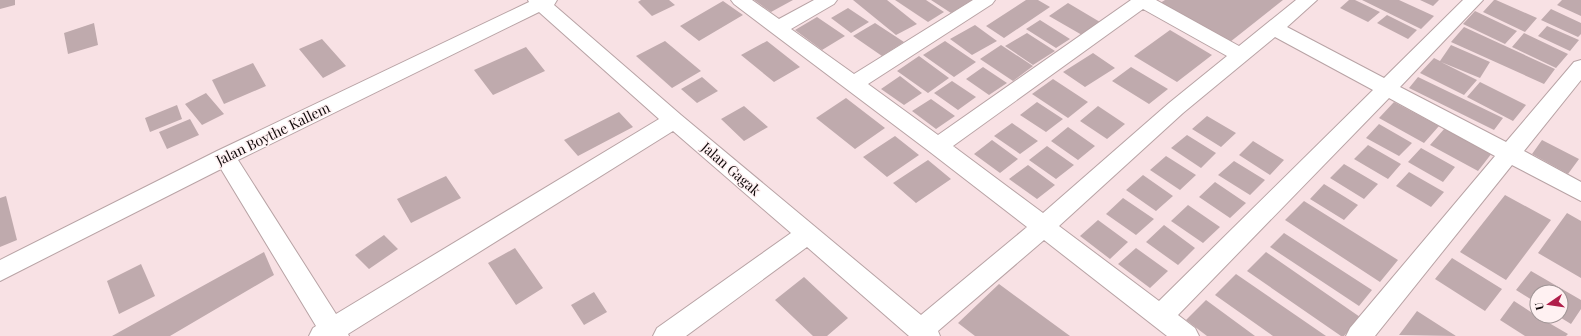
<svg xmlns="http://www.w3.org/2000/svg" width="1581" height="336" font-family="'Playfair Display',serif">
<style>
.building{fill:#bfaaad}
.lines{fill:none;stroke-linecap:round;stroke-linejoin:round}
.minor-casing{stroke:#b8a3a5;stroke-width:2}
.minor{fill:#fff;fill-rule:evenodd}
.labels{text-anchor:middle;stroke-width:3;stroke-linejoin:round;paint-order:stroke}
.street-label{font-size:14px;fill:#10090a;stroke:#fff1f2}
</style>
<rect width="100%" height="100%" fill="#f8e1e4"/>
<path class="building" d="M0,0H15V5L0,9Z
M641,0H669L675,5L652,16L638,2Z
M754,0H793L771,12Z
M853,0H887L917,24L896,35Z
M895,0H926L944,12L928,22Z
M931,0H972L951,13Z
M1026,0H1038L1050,7L1004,38L986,26Z
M1165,0H1283L1230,42L1160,3Z
M1349,0H1355L1380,12L1368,22L1340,8Z
M1362,0H1399L1434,16L1421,29Z
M1420,0H1439L1433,6Z
M1494,0H1496L1537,18L1525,32L1483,12Z
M1562,0H1581V16L1557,5Z
M723,1L743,15L699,41L680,26Z
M1068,3L1100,22L1082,35L1049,16Z
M848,8L869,22L851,33L831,18Z
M1551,9L1581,23V34L1578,37L1541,20Z
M1475,11L1517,31L1505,44L1463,24Z
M1387,15L1417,30L1408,39L1377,23Z
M817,17L845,36L822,50L795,30Z
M1040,20L1070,39L1056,48L1026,29Z
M94,23L98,45L68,54L64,33Z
M875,23L904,42L882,56L853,36Z
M975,25L997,41L972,55L950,39Z
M1547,26L1579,40L1570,51L1538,36Z
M1464,27L1555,69L1544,84L1451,42Z
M1170,30L1212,55L1177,82L1134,56Z
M1027,33L1055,51L1033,65L1005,46Z
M1524,33L1568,54L1556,68L1512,47Z
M322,39L346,66L323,78L299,49Z
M665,41L701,71L672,88L636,56Z
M767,41L800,67L774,82L741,55Z
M945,41L976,62L954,77L923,55Z
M1001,45L1033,66L1013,81L980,59Z
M1451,45L1490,62L1480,78L1441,62L1477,80L1464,95L1420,73L1434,58L1440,61Z
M526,47L545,71L493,95L474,70Z
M1093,53L1115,68L1085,87L1063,72Z
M919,56L949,78L928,93L897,71Z
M253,63L266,86L224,104L212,80Z
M983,67L1007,83L989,95L966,79Z
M1131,67L1168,89L1149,104L1112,81Z
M900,76L922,93L904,105L881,89Z
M702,77L718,91L697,103L681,89Z
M1418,77L1503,118L1494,130L1409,88Z
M1053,79L1088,102L1068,118L1032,94Z
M952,81L976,97L958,110L934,93Z
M1480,82L1526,105L1513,121L1467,97Z
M206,93L224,114L202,125L185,104Z
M846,98L885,128L855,149L816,118Z
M931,99L955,116L936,129L912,111Z
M1037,102L1063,119L1046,132L1020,115Z
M1394,102L1439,126L1424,143L1379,118Z
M177,105L182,119L150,132L145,118Z
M744,106L768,127L744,141L721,119Z
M1098,106L1125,124L1107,139L1080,121Z
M619,112L633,127L578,156L564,140Z
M1207,116L1236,133L1221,147L1192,129Z
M190,119L199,135L167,149L159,132Z
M1012,123L1038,141L1020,154L994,136Z
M1379,124L1412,143L1399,156L1366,138Z
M1068,127L1095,146L1078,160L1051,141Z
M1445,128L1492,153L1478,171L1430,145Z
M1187,135L1216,153L1201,168L1171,148Z
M895,136L919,155L887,177L863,157Z
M992,140L1018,159L1000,173L974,154Z
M1542,140L1579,159L1568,174L1532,154Z
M1253,141L1284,160L1270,175L1239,155Z
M1368,145L1401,164L1388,179L1354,159Z
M1047,146L1074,165L1056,179L1029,160Z
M1421,148L1455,167L1443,182L1408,162Z
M1166,156L1196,175L1180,190L1150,170Z
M928,160L951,179L916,203L893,183Z
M1234,161L1265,180L1250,195L1218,175Z
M1344,164L1378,184L1364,199L1330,178Z
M1028,165L1055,185L1037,199L1009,179Z
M1409,172L1444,192L1431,207L1396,186Z
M1143,175L1173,196L1156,211L1126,190Z
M446,176L461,198L411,223L397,199Z
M1215,182L1246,203L1230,218L1199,197Z
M1324,184L1358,205L1344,220L1310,199Z
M1505,195L1551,220L1506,280L1460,252Z
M6,196L17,240L0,247V198Z
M1123,198L1154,219L1136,235L1106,214Z
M1304,201L1398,260L1380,282L1285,220Z
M1188,205L1220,227L1203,243L1171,221Z
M1567,213L1581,221V278L1538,253Z
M1098,220L1128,242L1110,259L1080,236Z
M1164,225L1195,248L1178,265L1146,242Z
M1284,233L1372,290L1359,306L1270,247Z
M384,235L398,249L369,269L355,255Z
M515,248L543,288L516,305L488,263Z
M1136,248L1168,271L1150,288L1118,264Z
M264,252L274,275L170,336H112Z
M1266,252L1360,317L1344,336H1341L1247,271Z
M1452,258L1502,289L1485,311L1435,279Z
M141,264L155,296L119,314L107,281Z
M1531,271L1581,300V309L1571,324L1558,316H1561V292H1537V303L1516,290Z
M1236,274L1326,336H1273L1215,295Z
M804,277L848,318L827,336H813L775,300Z
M999,284L1070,336H975L958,323Z
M594,292L607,312L584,325L571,305Z
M1206,300L1255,336H1207L1186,320Z
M1514,301L1537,316L1568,334L1566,336H1525L1500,320Z
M1417,311L1456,336L1399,335Z"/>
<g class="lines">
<g class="minor-casing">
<path id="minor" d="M528,0H557L554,5L681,115L921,315L1027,227L930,152L734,4L731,0H752L779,19L814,0H837L834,4L791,29L854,74L973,0H995L992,4L868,84L938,135L1131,0H1156L1239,46L1296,0H1317L1287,27L1384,78L1463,0H1483L1400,87L1506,142L1574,62L1581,60V80L1524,151L1581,182V201L1512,165L1375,336H1346L1350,328L1495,156L1389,98L1178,315L1195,328L1199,336H1167L1044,240L938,331L940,336H909L807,247L686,336H653L657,328L791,233L673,131L348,334L349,336H309L313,328L316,326L221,169L0,281V260L217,151L529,2ZM1143,9L1227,56L1169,103L1043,213L953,146ZM539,12L659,119L336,314L238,160ZM1275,37L1373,90L1159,301L1059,226L1183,113Z"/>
</g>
<use href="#minor" class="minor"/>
</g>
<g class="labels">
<g class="street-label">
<text transform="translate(273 134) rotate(-26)" y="5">Jalan Boythe Kallem</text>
<text transform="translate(731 169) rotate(41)" y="5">Jalan Gagak</text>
</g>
</g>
<g transform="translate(1549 304) rotate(257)"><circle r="19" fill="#fff1f2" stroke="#9f9495"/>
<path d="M0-3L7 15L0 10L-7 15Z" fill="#b01e4a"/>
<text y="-6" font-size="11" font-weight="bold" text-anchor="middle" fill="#10090a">U</text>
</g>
</svg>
